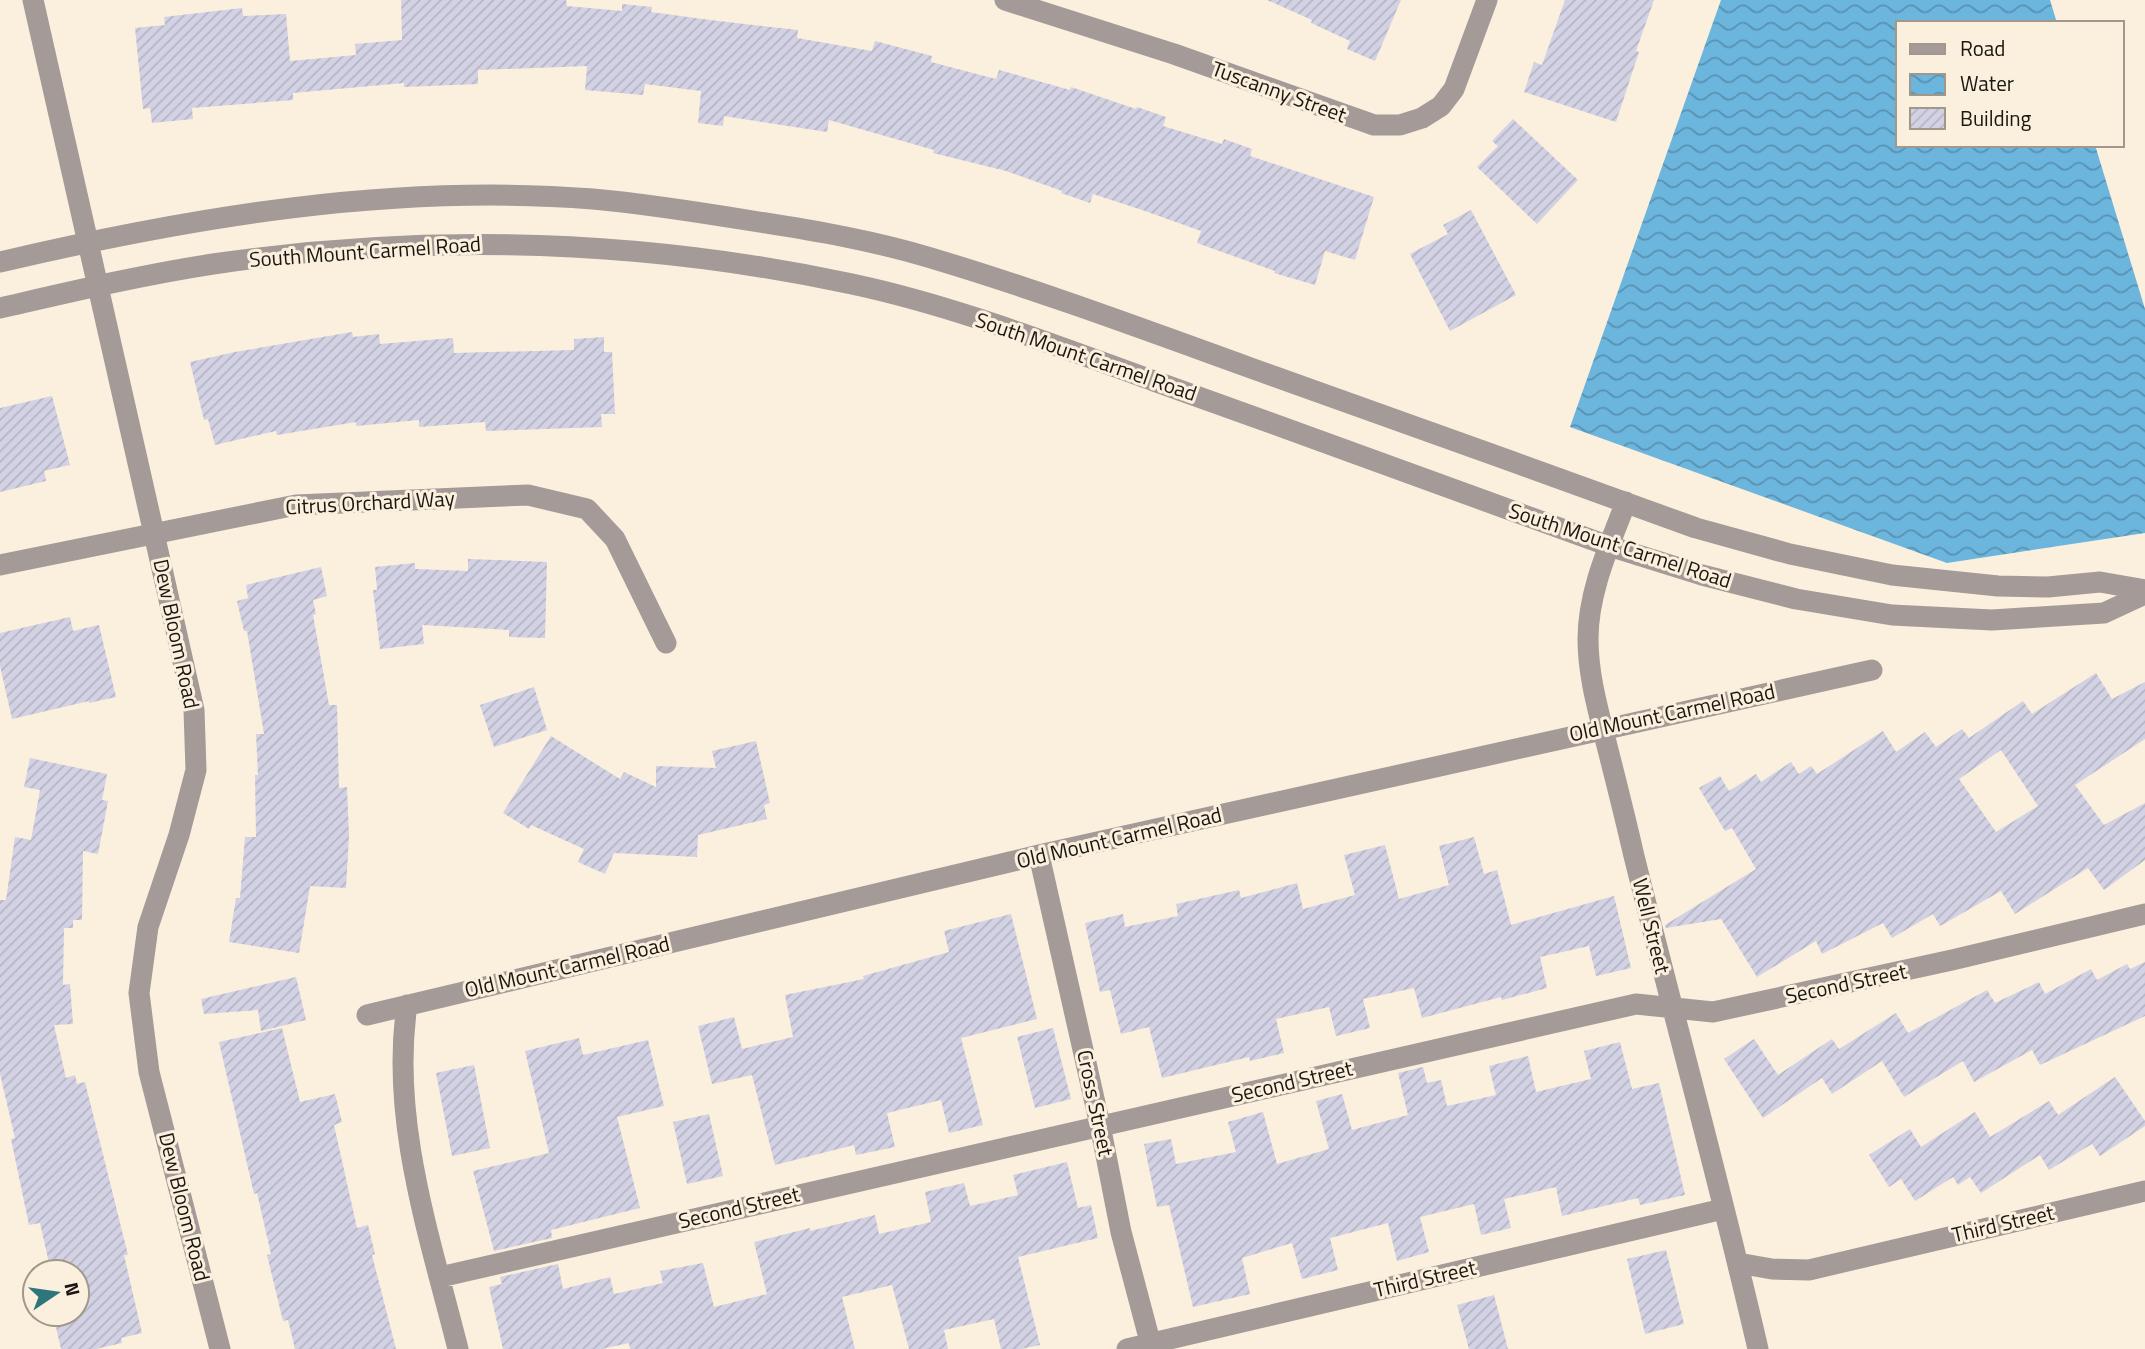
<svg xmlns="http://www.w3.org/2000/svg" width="2145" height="1349" font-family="'Titillium Web',sans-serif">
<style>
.water{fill:url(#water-waves)}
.building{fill:url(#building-hatch);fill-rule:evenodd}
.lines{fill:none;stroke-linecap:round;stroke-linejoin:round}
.minor{stroke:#a49a97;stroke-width:21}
.labels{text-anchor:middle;stroke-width:6;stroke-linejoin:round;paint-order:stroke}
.street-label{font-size:21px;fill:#1a1610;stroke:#fbefdd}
</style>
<defs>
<pattern id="water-waves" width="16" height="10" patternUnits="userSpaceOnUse" patternTransform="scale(1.75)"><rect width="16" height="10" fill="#6cb5dd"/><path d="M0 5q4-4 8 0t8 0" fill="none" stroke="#5892b2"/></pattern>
<pattern id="building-hatch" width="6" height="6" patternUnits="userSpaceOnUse" patternTransform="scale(1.75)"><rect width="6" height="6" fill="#d3d2e5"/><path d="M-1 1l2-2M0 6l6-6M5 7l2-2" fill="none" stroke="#b5b4c3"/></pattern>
</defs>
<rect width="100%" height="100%" fill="#fbefdd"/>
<path class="water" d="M1721,0H2050L2057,23H1898V145H2095L2145,309V533L1947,563L1570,427Z"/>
<path class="building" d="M401,0H566L567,6L622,11V4L652,7L651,12L710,20L798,30L797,38L872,51L875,41L932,56L931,62L996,79L999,70L1070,90L1071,87L1136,109L1137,107L1166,117L1163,126L1222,144L1224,139L1252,149L1250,156L1374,197L1355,260L1325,251L1315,285L1274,273L1275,271L1197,243L1201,231L1145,211L1093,194L1090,203L1061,193L1062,191L1006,171L933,153L934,150L829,120L827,132L724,116L723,126L698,123L701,91L645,84L643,95L585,90L587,66L478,70V84L404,87V83L293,93V100L192,108L193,119L152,123L150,108L143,109L135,28L165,25L164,17L242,8L243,16L286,14L290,61L356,55L355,44L402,40Z
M1267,0H1401L1375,61L1347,49L1350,41L1311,23L1312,20Z
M1565,0H1654L1636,51L1639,52L1616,122L1524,92L1534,62L1542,65Z
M1513,119L1578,180L1537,224L1477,167L1498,146L1492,141Z
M1471,210L1516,295L1450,331L1410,254L1448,234L1443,225Z
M352,332L353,337L379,334L380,344L453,338L454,353L574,350V339L604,337V352H612L615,414H601L602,427L486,431L485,422L419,427V420L356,426V422L277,435L276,431L215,445L208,419L204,420L190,362L235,352Z
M52,396L70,465L44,471L46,481L0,492V408Z
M468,559L547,562L545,638L509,637V630L422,625L424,644L380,649L373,590H377L375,567L415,563V569L468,571Z
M321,567L327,596L313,600L316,614L313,615L329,705H337L339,788L347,787L349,836L346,888L310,886L299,953L229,942L236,898H240L245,837H256L255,775H258L256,734H264L247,631H244L237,601L248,598L246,585Z
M70,617L73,631L99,625L116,697L89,703V701L12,719L0,666V633Z
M2096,673L2112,699L2145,682V739L2075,785L2104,825L2145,803V860L2104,890L2088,868L2015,914L2001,891L1940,926L1933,914L1892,938L1883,923L1822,954L1816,941L1757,977L1721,919L1666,928L1665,925L1756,869L1732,828L1725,831L1699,788L1720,776L1729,791L1756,774L1761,782L1791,762L1799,774L1811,766L1817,774L1883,731L1896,752L1925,732L1936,747L1962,729L1969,738L2023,701L2032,714ZM2001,750L2038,806L1996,832L1959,779Z
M534,687L547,730L494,747L480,705Z
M551,736L620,779L624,772L656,787V766L716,768L712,751L756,741L770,803L764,805L767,819L698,835L697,857L614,853L605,874L578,862L584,849L531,825L529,829L503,813Z
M30,758L107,774L102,800L108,801L98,854L83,851L82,920H73V928H64L63,985L70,984L73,1024L54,1025L66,1078L75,1075L77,1084L85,1082L128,1255H124L142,1333L121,1338L122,1343L96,1349H61L53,1314H77V1272H51L40,1223L29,1225L11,1139L15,1138L0,1074V900H6L15,837L31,840L40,790L24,787Z
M1474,837L1484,874L1497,870L1511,925L1614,896L1631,968L1596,976L1589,946L1540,957L1547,988L1502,1000L1501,997L1422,1018L1414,988L1363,999L1370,1028L1336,1036L1329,1007L1276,1019L1284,1053L1250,1061L1249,1057L1162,1078L1149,1027L1121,1034L1110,990L1100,992L1085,923L1123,914L1125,927L1178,916L1176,904L1239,890L1241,898L1297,883L1303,909L1355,895L1344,855L1385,845L1399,899L1449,885L1439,846Z
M1011,914L1037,1019L961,1038L983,1125L949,1133L941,1100L887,1113L895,1147L856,1155L854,1145L775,1165L752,1075L712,1084L698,1026L734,1017L742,1049L793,1037L785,995L864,979L863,976L949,952L944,931Z
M2145,962V1016L2040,1065L2032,1050L1974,1082L1963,1061L1904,1097L1882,1061L1832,1094L1822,1078L1763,1118L1724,1059L1754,1039L1778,1075L1832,1039L1839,1049L1896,1013L1908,1033L1987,990L1995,1003L2039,982L2045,994L2091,969L2097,980L2127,964L2130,969Z
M296,977L306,1020L261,1031L258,1010L204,1014L201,999Z
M282,1028L300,1102L335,1094L342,1122L334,1125L357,1228L368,1225L375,1254L372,1255L396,1349H295L288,1320L283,1321L267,1255L271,1254L257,1193L254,1194L219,1042Z
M1053,1028L1071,1099L1035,1108L1017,1037Z
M579,1038L583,1055L648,1040L664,1106L617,1117L640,1208L551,1230L552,1238L494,1251L473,1171L549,1153L525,1051Z
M1620,1042L1632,1089L1659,1083L1685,1195L1640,1205L1638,1198L1562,1216L1556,1187L1504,1199L1511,1228L1481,1235L1474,1204L1420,1217L1429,1252L1397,1261L1388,1223L1330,1238L1338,1270L1302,1279L1292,1243L1242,1258L1250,1294L1193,1307L1169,1205L1157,1207L1144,1144L1171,1139L1176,1164L1236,1152L1228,1122L1263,1112L1277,1164L1329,1149L1316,1101L1342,1094L1352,1130L1408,1115L1398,1073L1423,1067L1427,1083L1441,1080L1447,1106L1496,1095L1489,1066L1528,1056L1536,1092L1591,1079L1584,1051Z
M474,1065L490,1148L452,1156L436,1073Z
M2115,1077L2145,1121V1126L2100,1156L2092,1144L2049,1170L2040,1155L1981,1193L1970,1177L1958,1185L1953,1177L1915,1201L1901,1179L1889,1187L1869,1155L1910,1129L1921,1147L1975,1112L1990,1137L2049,1101L2058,1115Z
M709,1114L723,1176L687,1184L673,1122Z
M1067,1162L1078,1208L1091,1205L1098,1238L1018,1257L1040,1345L1021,1349H1001L994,1319L944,1330L948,1349H909L892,1285L842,1297L855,1349H630L629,1343L602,1349H503L489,1287L502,1284L500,1277L558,1264L563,1289L610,1277L614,1294L663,1283L660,1271L703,1263L714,1307L767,1294L754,1242L810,1228V1231L875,1215L879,1234L931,1222L925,1192L964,1183L970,1206L1018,1195L1013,1175Z
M1666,1250L1684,1324L1645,1334L1627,1259Z
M1494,1295L1508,1349H1469L1457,1305Z"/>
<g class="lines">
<path class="minor" d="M33,0L194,710L196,770L179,835L148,927L139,993L149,1072L220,1349
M1005,0L1174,54L1374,125H1400L1422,118L1441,106L1454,89L1487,0
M0,262C193,217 394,183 593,199C649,204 704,213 759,222C817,231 875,241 931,258C1038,290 1143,329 1248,367C1397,420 1547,474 1696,528L1790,554L1892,575L1998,586L2048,587L2100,582L2145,590
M0,308C70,292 141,275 213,264C426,233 641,239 852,284C955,306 1054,345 1154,381C1306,435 1457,491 1609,546L1702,575L1796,599L1892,615L1992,620L2104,613L2145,594
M1626,502C1609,546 1588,592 1588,639C1588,673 1597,706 1605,738C1615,777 1625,817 1634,856C1675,1021 1720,1184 1758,1349
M0,565L296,505L528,495L587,509L615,539L666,643
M1039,855L1100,1125L1121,1232L1152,1349
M407,1005C390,1121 430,1237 458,1349
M367,1015L1039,855L1872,670
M1738,1263L1772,1269L1809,1270L2145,1191
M440,1277L1636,1004L1713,1012L1952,960L2145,914
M1127,1349L1723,1209"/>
</g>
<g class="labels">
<g class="street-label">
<text transform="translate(1279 92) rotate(20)" y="7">Tuscanny Street</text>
<text transform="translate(365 252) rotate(-4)" y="7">South Mount Carmel Road</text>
<text transform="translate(1086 357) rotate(19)" y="7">South Mount Carmel Road</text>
<text transform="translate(370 503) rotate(-3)" y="7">Citrus Orchard Way</text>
<text transform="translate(1620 546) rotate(18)" y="7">South Mount Carmel Road</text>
<text transform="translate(176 634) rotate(78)" y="7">Dew Bloom Road</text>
<text transform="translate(1672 713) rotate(-12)" y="7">Old Mount Carmel Road</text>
<text transform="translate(1119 838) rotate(-13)" y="7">Old Mount Carmel Road</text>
<text transform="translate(1651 926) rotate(76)" y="7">Well Street</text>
<text transform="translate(567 967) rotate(-13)" y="7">Old Mount Carmel Road</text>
<text transform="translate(1846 984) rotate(-12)" y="7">Second Street</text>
<text transform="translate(1292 1082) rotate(-13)" y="7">Second Street</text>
<text transform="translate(1095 1103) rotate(78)" y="7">Cross Street</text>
<text transform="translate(184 1207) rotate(76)" y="7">Dew Bloom Road</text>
<text transform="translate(739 1208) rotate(-13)" y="7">Second Street</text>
<text transform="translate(2003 1224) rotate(-13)" y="7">Third Street</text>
<text transform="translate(1425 1279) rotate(-13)" y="7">Third Street</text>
</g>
</g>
<rect x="1896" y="21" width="228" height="126" fill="#fbefdd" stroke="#a1988b" stroke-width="2"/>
<rect x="1910" y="44" width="35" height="10" fill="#a49a97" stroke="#a1988b" stroke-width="2"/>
<text x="1960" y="56" font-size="21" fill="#1a1610">Road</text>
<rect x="1910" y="74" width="35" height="21" fill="url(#water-waves)" stroke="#a1988b" stroke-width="2"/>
<text x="1960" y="91" font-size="21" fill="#1a1610">Water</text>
<rect x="1910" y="108" width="35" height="21" fill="url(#building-hatch)" stroke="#a1988b" stroke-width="2"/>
<text x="1960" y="126" font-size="21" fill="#1a1610">Building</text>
<g transform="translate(56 1293) rotate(77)"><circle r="33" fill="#fbefdd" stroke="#a1988b" stroke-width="2"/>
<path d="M0-5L12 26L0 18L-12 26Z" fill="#2d767c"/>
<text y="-10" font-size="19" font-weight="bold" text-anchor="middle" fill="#1a1610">N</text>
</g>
</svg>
